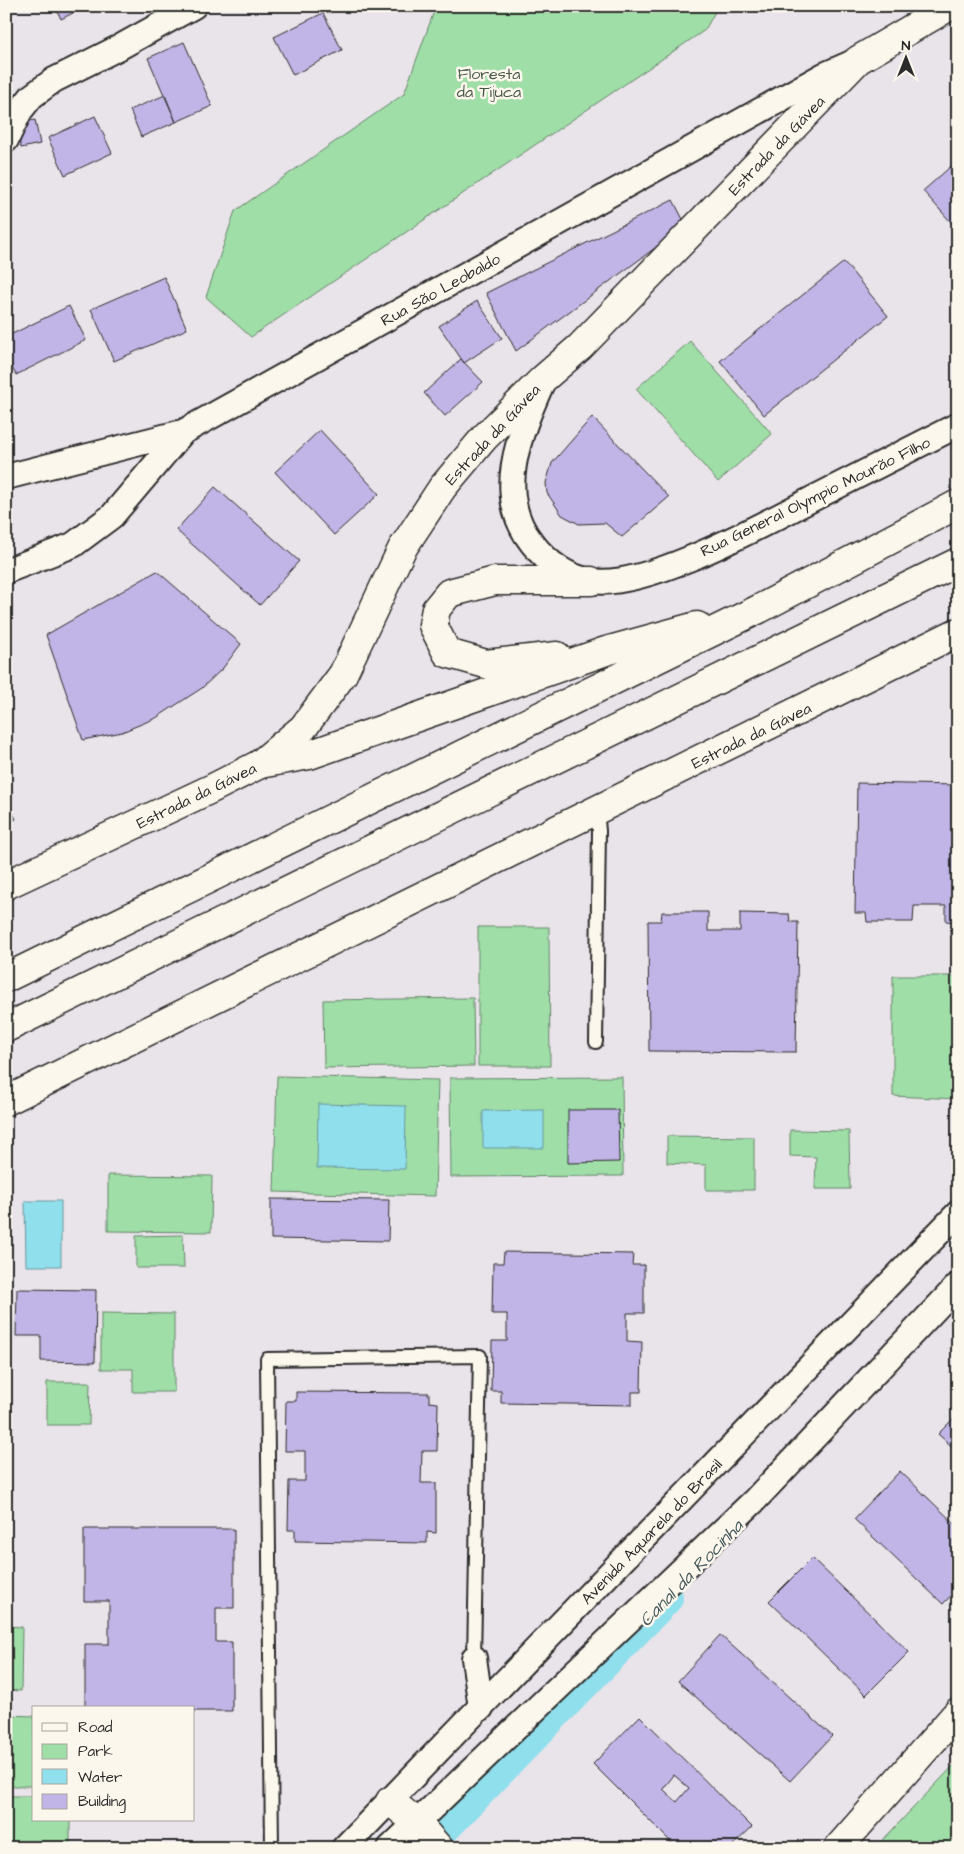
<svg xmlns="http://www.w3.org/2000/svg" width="964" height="1854" font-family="'Architects Daughter',sans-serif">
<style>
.green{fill:#9fdea7;stroke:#658469}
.water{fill:#90dfec;stroke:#68979f}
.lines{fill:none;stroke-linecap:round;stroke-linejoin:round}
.canal{stroke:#90dfec;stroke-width:32}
.building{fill:#c0b5e6;stroke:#2b2b2b;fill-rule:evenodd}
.service-casing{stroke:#2b2b2b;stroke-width:16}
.minor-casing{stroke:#2b2b2b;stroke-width:28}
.primary-casing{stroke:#2b2b2b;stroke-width:31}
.trunk-casing{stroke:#2b2b2b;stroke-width:31}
.service{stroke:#fbf7ec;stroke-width:12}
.minor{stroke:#fbf7ec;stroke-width:24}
.primary{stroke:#fbf7ec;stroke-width:28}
.trunk{stroke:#fbf7ec;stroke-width:28}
.labels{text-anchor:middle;stroke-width:5;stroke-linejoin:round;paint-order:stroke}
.park-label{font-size:16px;fill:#48584a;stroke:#fbf7ec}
.street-label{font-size:16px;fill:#2b2b2b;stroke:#fbf7ec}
.water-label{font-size:18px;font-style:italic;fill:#44585b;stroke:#fbf7ec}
</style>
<rect width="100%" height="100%" fill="#e9e3ea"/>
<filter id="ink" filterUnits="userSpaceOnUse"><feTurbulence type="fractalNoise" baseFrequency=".02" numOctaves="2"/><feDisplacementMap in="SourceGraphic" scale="10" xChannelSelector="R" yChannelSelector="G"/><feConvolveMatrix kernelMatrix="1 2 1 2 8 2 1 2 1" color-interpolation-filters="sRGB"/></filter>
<g filter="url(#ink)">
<path class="green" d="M436,6H718L705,30L251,337L206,297L235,211L404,94Z
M690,341L772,434L718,482L636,389Z
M478,927H549L550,1066H478Z
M893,976H958V1099L893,1096Z
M473,998L474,1066L324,1068L323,1000Z
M277,1076L438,1080L435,1196L274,1192Z
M622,1077L623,1176L451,1177L450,1078Z
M790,1130L849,1131L850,1189H815L816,1157L790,1156Z
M667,1136L754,1137V1190H706V1165L667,1163Z
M108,1175L212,1176L211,1232L108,1231Z
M183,1235L184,1268H136V1236Z
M101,1313L174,1314V1392H133V1369H101Z
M47,1382H90L89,1425H47Z
M6,1626L22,1627L21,1691L6,1690Z
M6,1715L34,1716V1786H6Z
M958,1761V1848H875Z
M6,1796H34V1820H70V1848H6Z"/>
<path class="water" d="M318,1104L406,1106L405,1169L317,1168Z
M544,1110V1148H483V1111Z
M25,1201H61V1266H26Z"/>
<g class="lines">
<path class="canal" d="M425,1848L667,1598"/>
</g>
<path class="building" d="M55,6H87L61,19Z
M323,13L342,50L293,75L274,37Z
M184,42L212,106L176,122L148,58Z
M165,95L176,122L141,137L130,110Z
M95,116L112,153L65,175L48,138Z
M35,120L40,144L21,148L15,124Z
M958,160V230L923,191Z
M673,200L686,225L516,351L486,293Z
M844,262L888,316L764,415L720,361Z
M164,277L187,329L114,361L91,309Z
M477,301L502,338L464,363L439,326Z
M69,306L86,340L16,375L6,356V337Z
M461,359L483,382L445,416L424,393Z
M592,417L669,497L622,537L605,523L579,524L562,515L547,493L546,483L552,463Z
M320,430L379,494L334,535L275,472Z
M215,487L299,561L260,605L176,530Z
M157,571L241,644L223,668L202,688L156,718L122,732L83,740L46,635Z
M857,783L958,785V922L946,921V906H914L913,922H867L866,913H855Z
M6,801L16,819L6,824Z
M662,912H708V931H740V913L789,914L790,922H798L796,1052L649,1051L648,921H661Z
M568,1110H618L619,1162L568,1163Z
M271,1199L389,1200L388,1241L271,1239Z
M504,1252L633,1254L632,1265H644V1313H627V1341L642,1342L641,1392H632V1405L501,1403V1391H491L492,1341H507V1314H492L493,1263H503Z
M17,1289L96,1290L95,1362L41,1361V1336H16Z
M296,1392L429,1393V1402L438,1403L437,1451H422L421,1483H436V1533L427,1532V1543L295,1541V1530H288L289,1481H305V1451H285L286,1401H296Z
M958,1414V1452L938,1434Z
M900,1471L958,1527V1588L943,1604L854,1519Z
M84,1529H234V1608H216V1642H232V1711H194V1708H85V1644H109V1601H84Z
M812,1558L909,1652L866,1695L769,1601Z
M720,1635L832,1736L790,1781L678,1681Z
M640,1716L752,1827L730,1848H677L593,1764ZM674,1775L689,1788L677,1802L663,1789Z"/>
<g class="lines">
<g class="service-casing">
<path id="service" d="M596,1042L599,831L597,810
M272,1848L267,1359L480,1356L474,1658"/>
</g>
<g class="minor-casing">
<path id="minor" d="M6,140L20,111L32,96L54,80L120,47L194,6
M542,383C520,433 493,494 532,543C547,562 566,577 591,581C646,590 765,523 816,497C863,473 910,449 958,425
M6,477L183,432L824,75L856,61
M6,571L73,545L112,516L183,432
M474,1658L481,1708
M344,1848L958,1213
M390,1848L754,1501L958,1285"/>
</g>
<g class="primary-casing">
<path id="primary" d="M6,885L213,788L260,764L303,728L343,674L402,549L442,488L484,438L543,379L580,347L858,60L950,6
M6,1101L958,632
M390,1801L416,1822L439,1848
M838,1848L958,1712"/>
</g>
<g class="trunk-casing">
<path id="trunk" d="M557,656L486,664L447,653L433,625L436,609L449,593L495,581H591
M260,764L309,755L606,651L697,626
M6,978L759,609L958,504
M6,1028L958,562"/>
</g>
<use href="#service" class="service"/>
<use href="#minor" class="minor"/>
<use href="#primary" class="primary"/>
<use href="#trunk" class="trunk"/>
</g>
</g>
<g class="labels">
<g class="park-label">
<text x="489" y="79">Floresta<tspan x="489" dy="18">da Tijuca</tspan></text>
</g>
<g class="street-label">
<text transform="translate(776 145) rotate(-46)" y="6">Estrada da Gávea</text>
<text transform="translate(440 289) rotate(-29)" y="6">Rua São Leobaldo</text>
<text transform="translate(492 434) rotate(-47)" y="6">Estrada da Gávea</text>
<text transform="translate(815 496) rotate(-26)" y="6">Rua General Olympio Mourão Filho</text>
<text transform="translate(751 735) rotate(-26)" y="6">Estrada da Gávea</text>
<text transform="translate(196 795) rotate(-26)" y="6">Estrada da Gávea</text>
<text transform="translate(651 1531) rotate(-46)" y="6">Avenida Aquarela do Brasil</text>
</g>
<g class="water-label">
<text transform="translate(691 1573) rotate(-46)" y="6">Canal da Rocinha</text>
</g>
</g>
<rect width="964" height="1854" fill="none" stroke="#fbf7ec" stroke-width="25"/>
<rect x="12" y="12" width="939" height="1829" fill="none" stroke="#2b2b2b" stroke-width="2" filter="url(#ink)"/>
<rect x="32" y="1706" width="162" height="115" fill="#fbf7ec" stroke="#a8a59f"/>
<rect x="42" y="1723" width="25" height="8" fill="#fbf7ec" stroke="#a8a59f"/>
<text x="78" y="1732" font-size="15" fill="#2b2b2b">Road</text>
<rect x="42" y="1744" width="25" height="15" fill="#9fdea7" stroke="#a8a59f"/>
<text x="78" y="1756" font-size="15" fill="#2b2b2b">Park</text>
<rect x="42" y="1769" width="25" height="15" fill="#90dfec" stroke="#a8a59f"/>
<text x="78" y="1782" font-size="15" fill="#2b2b2b">Water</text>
<rect x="42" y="1794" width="25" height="15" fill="#c0b5e6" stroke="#a8a59f"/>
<text x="78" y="1806" font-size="15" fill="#2b2b2b">Building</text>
<g transform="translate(906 58)" stroke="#fbf7ec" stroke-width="4" paint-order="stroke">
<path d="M0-4L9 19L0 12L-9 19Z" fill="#2b2b2b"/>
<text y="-8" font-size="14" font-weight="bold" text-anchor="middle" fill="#2b2b2b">N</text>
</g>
</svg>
